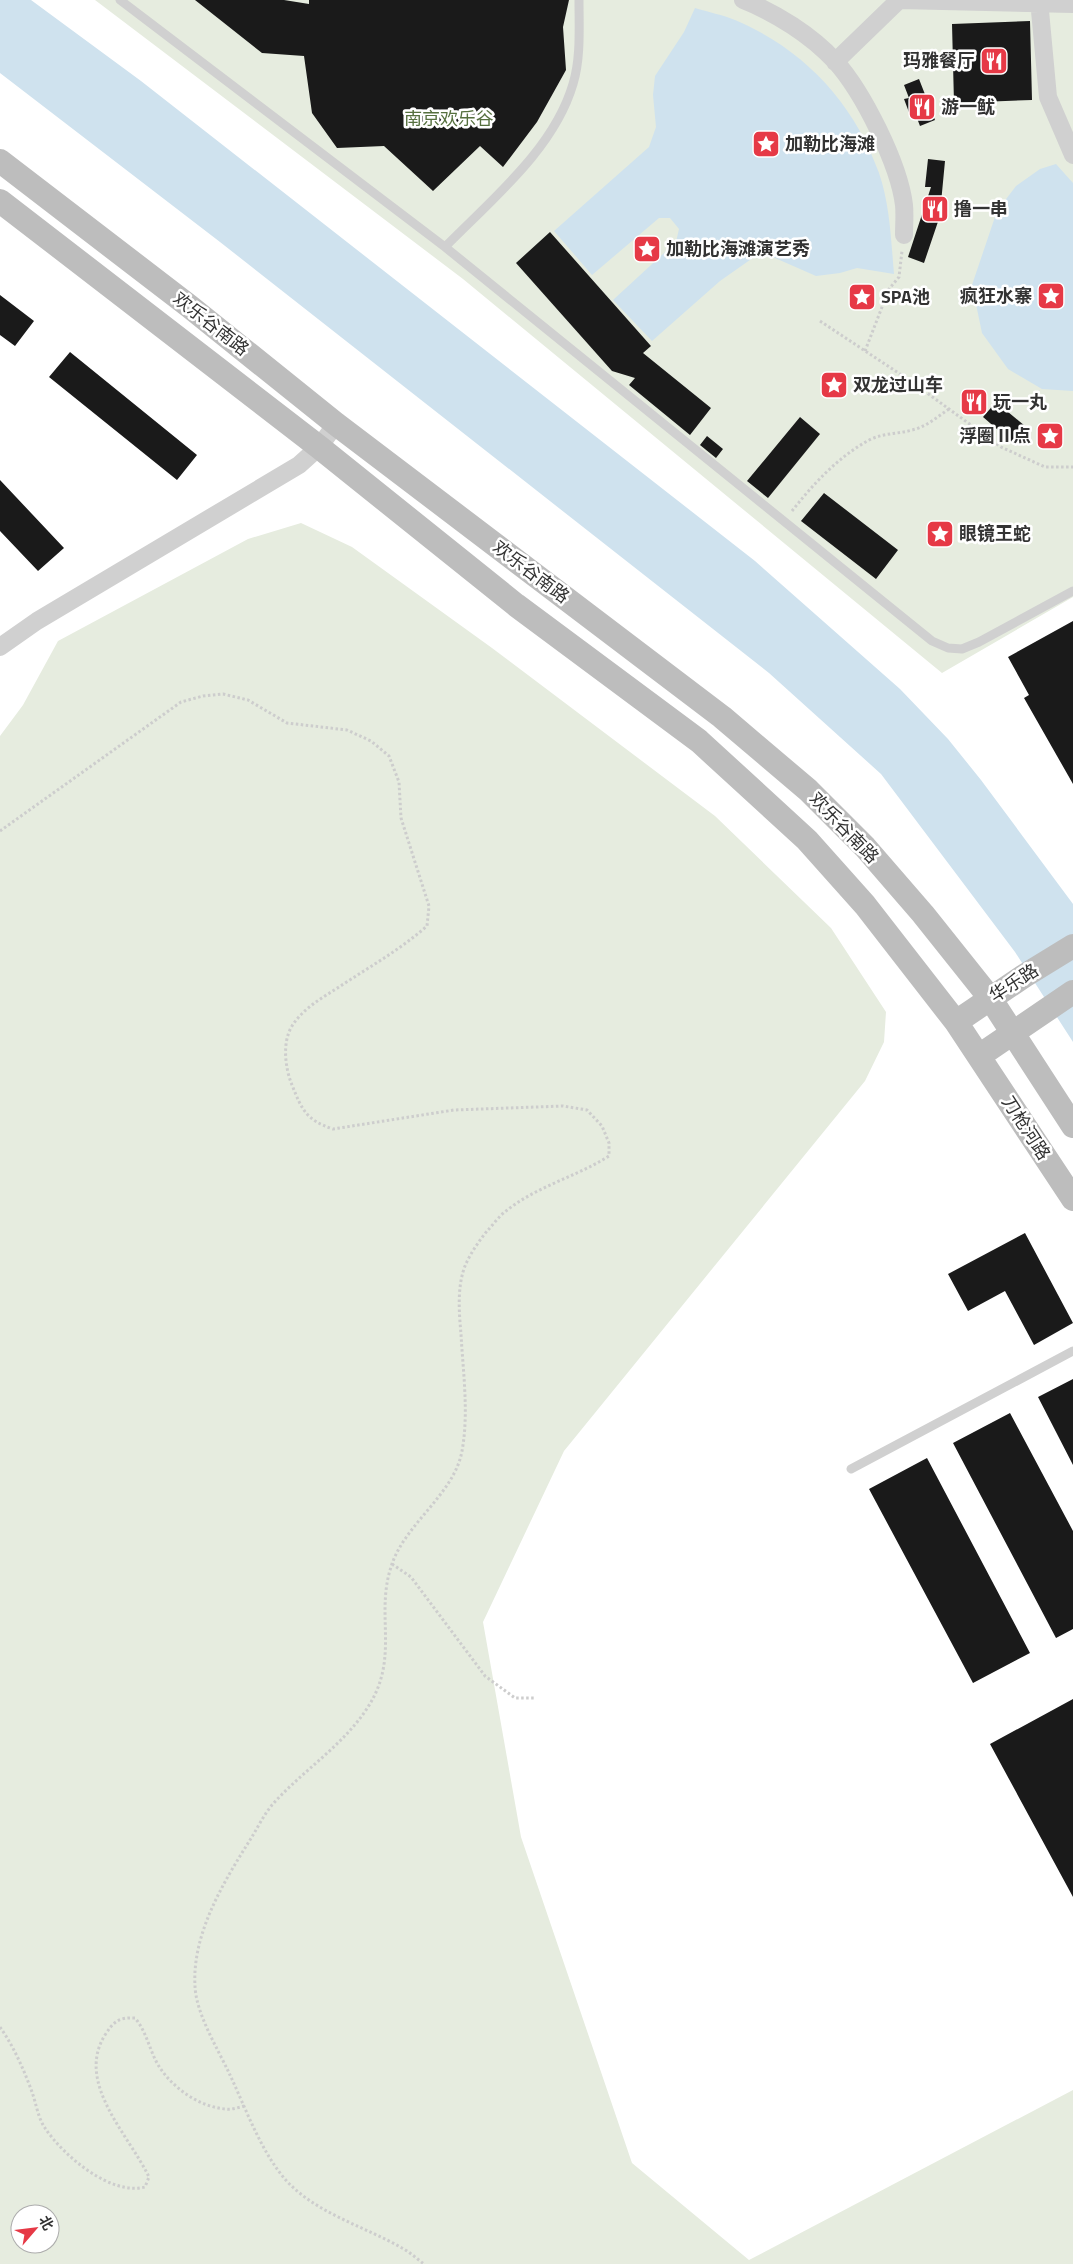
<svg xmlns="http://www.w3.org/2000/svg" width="1073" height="2264" font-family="'Titillium Web','Noto Sans SC',sans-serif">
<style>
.green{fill:#e6ecdf;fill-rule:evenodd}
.water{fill:#cfe2ee}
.building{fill:#1a1a1a}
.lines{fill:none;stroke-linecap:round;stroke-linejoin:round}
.path{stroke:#cdcdcd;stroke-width:3;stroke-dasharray:2.5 2.5;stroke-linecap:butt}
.lane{stroke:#d0d0d0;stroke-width:9}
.street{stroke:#d0d0d0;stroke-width:18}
.secondary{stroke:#bdbdbd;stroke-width:24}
.labels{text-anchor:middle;stroke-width:5;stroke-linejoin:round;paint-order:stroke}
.poi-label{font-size:18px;font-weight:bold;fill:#333;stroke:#fff;text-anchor:start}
.park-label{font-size:18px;fill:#56703f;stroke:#fff}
.street-label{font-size:18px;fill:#333;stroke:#fff}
</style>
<rect width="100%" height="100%" fill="#fff"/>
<path class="green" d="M95,0H1073V597L942,673L463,279Z
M301,523L352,547L492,648L715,816L831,928L886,1012L884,1042L865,1081L564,1451L483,1622L521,1837L632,2163L749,2260L1073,2090V2264H0V736L23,705L58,641L248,539ZM20,2214H50V2244H20Z"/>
<path class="water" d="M0,0H31L141,81L755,561L900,689L948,739L981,780L1073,904V1042L1015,952L881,774L769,673L220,242L0,73Z
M695,8C708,12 723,15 735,20C804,49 854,103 879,173C890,205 891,240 894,274L857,268L840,273L816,276L775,258L757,255L720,281L652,341L613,300L676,242L679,229L670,218H659L592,275L554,231L649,147L656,127L653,95L655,76L684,32Z
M1056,164L1073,183V391L1042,389L1008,369L982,333L972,285L997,211L1016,186L1040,169Z"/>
<path class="building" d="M195,0H284L309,4V0H569L563,27L566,70L537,122L503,167L480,146L433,191L384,146L337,148L312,113L304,56L262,53Z
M1030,21L1032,100L954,103L952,24Z
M919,79L935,120L920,126L915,113L910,115L904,99L909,98L904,85Z
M928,159L945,161L941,203L944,204L924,263L908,257L931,187H925Z
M550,232L651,346L643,353L711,408L690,435L629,385L635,378L612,371L516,263Z
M0,295L34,321L15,346L0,335Z
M70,352L197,455L177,480L49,377Z
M996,402L1025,426L1012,442L983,417Z
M800,417L820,434L768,498L747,481Z
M707,436L723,449L716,458L700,445Z
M0,480L64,548L38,571L0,531Z
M824,493L898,550L876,579L801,521Z
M1073,621V784L1024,698L1029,695L1008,657Z
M1025,1233L1073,1323L1034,1345L1005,1291L968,1311L948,1274Z
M1073,1379V1465L1038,1397Z
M1010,1413L1073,1531V1629L1056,1638L953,1443Z
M927,1458L1030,1653L973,1683L869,1489Z
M1073,1699V1897L990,1744Z"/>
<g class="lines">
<path class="path" d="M820,321L912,382L1001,447L1045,467H1073
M865,351L889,289L899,277L902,251
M792,511C814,483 839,456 871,439C885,433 898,434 912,430C926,427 937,417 949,409
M0,831L181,702L203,696L223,694L248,700L287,723L347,730L371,741L389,756L399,782L401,818L429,906L427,926C401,949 371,966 342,985C324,997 304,1007 292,1026C282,1042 285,1068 292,1085C302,1110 306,1120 333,1129L454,1110L563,1106L587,1110L602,1126L609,1143V1156C576,1177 537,1186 506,1211C499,1216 493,1225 487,1231C479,1241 470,1254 465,1266C457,1287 459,1312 461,1334C463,1372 469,1413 462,1451C454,1495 404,1524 391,1567C375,1616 400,1657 368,1707C343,1746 302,1771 272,1805C263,1816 257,1829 250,1840C223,1883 192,1934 195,1986C196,2014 218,2049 230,2075C246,2109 260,2149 284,2178C314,2213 364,2226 402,2248C410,2252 417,2259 424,2264
M392,1564L411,1577L485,1676L515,1698H536
M0,2027C14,2047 24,2070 32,2092C36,2103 38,2118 45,2128C63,2155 110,2196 145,2187L149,2177C129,2135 75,2083 105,2035C113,2022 119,2017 135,2018C146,2031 149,2048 157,2063C170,2086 198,2107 226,2109C232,2110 239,2107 245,2106"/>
<path class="lane" d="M120,0L445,247L932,641L948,648L962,649L979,642L1073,591
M445,247C492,199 554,149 573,84C581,58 579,27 579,0
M851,1469L1073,1351"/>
<path class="street" d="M743,0C776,13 811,35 835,61C863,92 899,164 904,205C905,215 904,225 904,235
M899,0L1073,4
M1039,0L1048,97L1073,155
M835,62L899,0
M0,647L37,621L299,465L319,447L336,424"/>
<path class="secondary" d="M0,161L189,306L336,424L722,717L808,790L865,847L923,914L990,998L1073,1126
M0,201L319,447L516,605L699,741L807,840L865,905L956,1022L1073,1199
M956,1022L1024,976L1073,946
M979,1056L1073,992"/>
</g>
<defs>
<g id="restaurant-square" transform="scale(1.4375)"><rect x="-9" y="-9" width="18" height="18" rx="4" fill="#e63946" stroke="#fff"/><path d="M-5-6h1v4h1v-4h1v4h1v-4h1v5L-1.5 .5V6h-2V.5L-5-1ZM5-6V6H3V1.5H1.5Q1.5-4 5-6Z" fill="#fff"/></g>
<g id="sight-square" transform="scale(1.4375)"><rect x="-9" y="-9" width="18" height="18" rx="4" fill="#e63946" stroke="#fff"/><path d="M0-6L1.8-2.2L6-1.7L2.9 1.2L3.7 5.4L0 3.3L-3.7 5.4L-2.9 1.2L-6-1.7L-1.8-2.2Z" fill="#fff"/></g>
</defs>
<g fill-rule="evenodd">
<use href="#restaurant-square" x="994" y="61"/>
<use href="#restaurant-square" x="922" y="107"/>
<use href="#sight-square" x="766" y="144"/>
<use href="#restaurant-square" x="935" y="209"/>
<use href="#sight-square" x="647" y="249"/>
<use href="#sight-square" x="1051" y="296"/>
<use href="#sight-square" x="862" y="297"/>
<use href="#sight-square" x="834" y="385"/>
<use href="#restaurant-square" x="974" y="402"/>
<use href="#sight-square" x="1050" y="436"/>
<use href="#sight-square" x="940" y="534"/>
</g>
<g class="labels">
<g class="poi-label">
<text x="975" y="67" text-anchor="end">玛雅餐厅</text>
<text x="941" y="113">游一鱿</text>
<text x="785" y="150">加勒比海滩</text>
<text x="954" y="215">撸一串</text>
<text x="666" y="255">加勒比海滩演艺秀</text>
<text x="1032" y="302" text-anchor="end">疯狂水寨</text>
<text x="881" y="303">SPA池</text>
<text x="853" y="391">双龙过山车</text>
<text x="993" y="408">玩一丸</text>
<text x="1031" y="442" text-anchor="end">浮圈Ⅱ点</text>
<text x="959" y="540">眼镜王蛇</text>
</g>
<g class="park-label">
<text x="449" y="125">南京欢乐谷</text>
</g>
<g class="street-label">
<text transform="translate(211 324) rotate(38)" y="6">欢乐谷南路</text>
<text transform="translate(531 572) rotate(37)" y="6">欢乐谷南路</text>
<text transform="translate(844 828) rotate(46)" y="6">欢乐谷南路</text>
<text transform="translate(1014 983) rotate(-33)" y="6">华乐路</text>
<text transform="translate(1026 1128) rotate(57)" y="6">刀枪河路</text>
</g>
</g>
<g transform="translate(35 2229) rotate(62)"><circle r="24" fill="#ffffff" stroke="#adadad"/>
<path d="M0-4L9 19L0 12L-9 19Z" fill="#e63946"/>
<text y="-8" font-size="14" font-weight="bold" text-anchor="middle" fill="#333333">北</text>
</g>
</svg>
